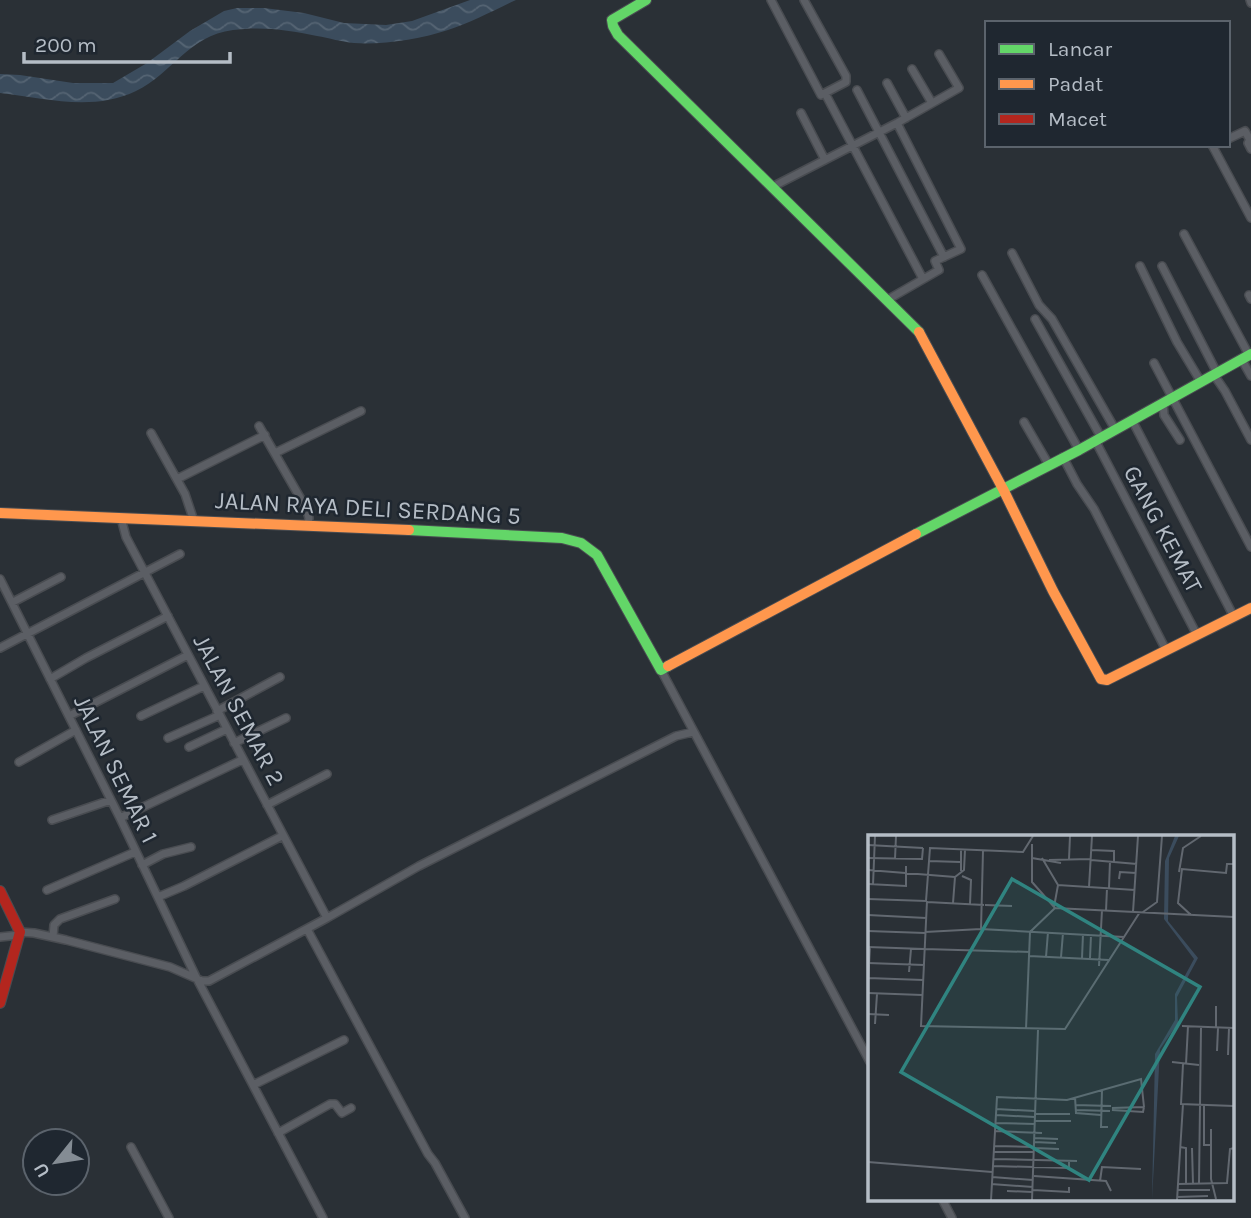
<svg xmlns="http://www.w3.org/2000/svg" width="1251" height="1218" font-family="Karla,sans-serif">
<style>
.water{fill:url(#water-waves)}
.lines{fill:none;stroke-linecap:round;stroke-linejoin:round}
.street-casing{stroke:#494c51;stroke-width:10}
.fast-casing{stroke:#494c51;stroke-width:12}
.slow-casing{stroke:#494c51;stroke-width:12}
.jam-casing{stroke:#494c51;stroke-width:12}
.street{stroke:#5b5e64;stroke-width:7}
.fast{stroke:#63d668;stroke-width:10}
.slow{stroke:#ff974d;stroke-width:10}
.jam{stroke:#b3261e;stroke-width:10}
.labels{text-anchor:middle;stroke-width:5;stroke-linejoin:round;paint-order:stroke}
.street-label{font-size:24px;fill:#b5bdc6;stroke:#1f2730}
.inset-road{fill:none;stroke:#626870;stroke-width:2}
.view{fill:#308480;fill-opacity:0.15;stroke:#308480;stroke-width:3.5}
.inset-edge{fill:none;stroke:#b5bdc6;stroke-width:3.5}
</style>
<defs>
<pattern id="water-waves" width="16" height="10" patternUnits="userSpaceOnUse" patternTransform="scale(1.75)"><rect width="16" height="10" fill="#3b4c5d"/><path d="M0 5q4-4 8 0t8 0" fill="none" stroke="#556473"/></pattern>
</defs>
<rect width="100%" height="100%" fill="#2a3036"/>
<path class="water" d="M470,0H516C494,10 471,23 448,30C421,39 382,45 354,43C342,42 329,38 317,36C289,30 262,26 233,30C188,36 173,73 136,91C92,112 45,98 0,93V74L20,75L73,83H113L147,63L190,31L224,11L237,8H264L304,13L344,23L386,25L412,21Z"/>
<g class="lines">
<g class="street-casing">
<path id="street" d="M771,0L821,95L846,82V76L804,0
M1250,0L1251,3
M912,69L932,103
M887,83L906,118
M857,90L944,257
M827,97L923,279
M801,113L825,160
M1228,139L1245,131L1250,140L1248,143L1251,149
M1212,145L1251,218
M772,187L897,123L959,88L939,54
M1184,234L1249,355
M1012,253L1039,305L1052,319L1115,429
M1140,266L1177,342L1201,382
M1162,266L1217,373
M982,275L1079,450
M1249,295L1251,299
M887,300L939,270L935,261L961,249L897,123
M1035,319L1101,437
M1242,360L1251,376
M1154,363L1251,547
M1214,375L1225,391L1251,440
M1163,403L1164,415L1180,440
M1132,420L1234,617
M1024,422L1049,465
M259,426L306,508L309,518L308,525
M151,433L185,494L194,521
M1095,440L1197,635
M275,453L361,411
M1063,457L1077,484L1094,509L1166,650
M177,479L265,435
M121,518L126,537L327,918
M0,579L120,818L196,977L323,1218
M13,602L61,577
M0,648L180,554
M661,670L870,1062
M50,679L86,658L168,616
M217,711L280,677
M69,716L188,655
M141,716L204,686
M168,738L220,715
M234,743L286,718
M189,747L227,729
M19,762L76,730
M267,805L327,774
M120,818L242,760
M52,820L111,800
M142,865L163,854L191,847
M47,890L135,852
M158,897L184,886L282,836
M307,929L428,1154L435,1163L465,1218
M20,932L34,933L66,940L170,967L202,981H209L327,918L419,866L676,736L693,732
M0,937L19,935
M53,937L54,925L60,919L115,899
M253,1085L344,1040
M278,1133L330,1104H335L342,1113L351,1108
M131,1147L169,1218
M942,1199L952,1218"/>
</g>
<g class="fast-casing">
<path id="fast" d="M646,0L612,20L613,26L618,35L919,332
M409,530L562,538L581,543L597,555L661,670L668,666
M916,534L1079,450L1251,354"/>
</g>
<g class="slow-casing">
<path id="slow" d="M919,332L1003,489L1053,591L1101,679L1107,680L1251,608
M0,513L409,530
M668,666L916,534"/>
</g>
<g class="jam-casing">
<path id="jam" d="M0,891L20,932L0,1003"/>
</g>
<use href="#street" class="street"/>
<use href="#fast" class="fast"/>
<use href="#slow" class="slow"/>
<use href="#jam" class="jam"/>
</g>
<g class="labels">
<g class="street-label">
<text transform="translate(368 508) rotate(3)" y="8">JALAN RAYA DELI SERDANG 5</text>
<text transform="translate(1163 529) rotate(62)" y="8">GANG KEMAT</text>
<text transform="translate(239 710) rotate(62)" y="8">JALAN SEMAR 2</text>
<text transform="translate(116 769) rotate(64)" y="8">JALAN SEMAR 1</text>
</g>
</g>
<g transform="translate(868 835)">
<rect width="366" height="366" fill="#2a3036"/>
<path d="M307,1H311L301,23L300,86L330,123L309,162L310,188L292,214L284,365L287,219L307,185V159L326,124L296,84L297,26Z" fill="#3b4c5d"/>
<path class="inset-road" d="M164,9V47L187,73L366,82M0,10L55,13M223,15L246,16V27M115,16L113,94L256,102M0,23L54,24L55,13M164,23L193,28M174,23L190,50M27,24L28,1M201,24L202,1M181,25L222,24M223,25L269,29M61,26L92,27M0,35L87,42M93,36V15M311,37L315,13L333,1M94,41L103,45L102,69M87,42L96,35L97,15M251,44L252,37L268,38M0,49L38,51V31M5,50L7,1M221,52L224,1M241,53L242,26M0,64L58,66L62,13L155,17L165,1M59,66L53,191L197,194L272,77M59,67L116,70M85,68L87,42M117,70L144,71M186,72L190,50L267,55M238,76L239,53M265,77L270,1M275,77L289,67L294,1M0,80L58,83M323,80L310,68L314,34L358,38L359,29H366M0,96L57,98M57,97L113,94M0,112L56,114M56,114L162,117M161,121L241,125M178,122L180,97M193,122L195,98M214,123L215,99M222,123L223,100M0,128L56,130M231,131L234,75M41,137L43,114M0,143L55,145M0,148L2,112M0,158L54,160M0,179L21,180M7,189L9,159M314,191L366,193M348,193V171M158,194L162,97L187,73M349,216L350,193M360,220L361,193M304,227L331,230M315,229L313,269L366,271M318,229L320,191M234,255L233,292H240M207,262L208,278L233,280M207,270L243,271M336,270V310H343M244,273L276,272M128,274L167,276M208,275L242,276M244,275L275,277L276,272M167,279H202M128,280L167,282M167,286H203M127,288L167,289M343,294V344L348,364M127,296L174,298M166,303L190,304M166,307L188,308M126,311L166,312M312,312L318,313V349M166,313L191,314M324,313L325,349M126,317H166M126,324L209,326M0,327L124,337M125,331L201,333V326M166,341L238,346L243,356M124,342L165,345M232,346L234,332L273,334M331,348L333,192M123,349L165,352M310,349L359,348L362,314L366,313M165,355L201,357V352M309,355H342M139,356L164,357M309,362L340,361M123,365L129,262L199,265L273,244L276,272M164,365L170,195M309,365L315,269"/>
<path class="view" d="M144,44L332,152L221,345L33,237Z"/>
<rect width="366" height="366" class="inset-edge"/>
</g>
<rect x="985" y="21" width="245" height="126" fill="#1f2730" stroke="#5b636c" stroke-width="2"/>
<rect x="999" y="44" width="35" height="10" fill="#63d668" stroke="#5b636c" stroke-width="2"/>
<text x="1048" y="56" font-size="21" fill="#b5bdc6">Lancar</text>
<rect x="999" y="79" width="35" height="10" fill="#ff974d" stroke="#5b636c" stroke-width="2"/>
<text x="1048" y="91" font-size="21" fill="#b5bdc6">Padat</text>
<rect x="999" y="114" width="35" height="10" fill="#b3261e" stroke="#5b636c" stroke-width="2"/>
<text x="1048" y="126" font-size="21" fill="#b5bdc6">Macet</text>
<g transform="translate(56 1162) rotate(240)"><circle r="33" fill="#1f2730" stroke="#5b636c" stroke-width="2"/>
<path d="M0-5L12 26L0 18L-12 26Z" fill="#848c94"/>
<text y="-10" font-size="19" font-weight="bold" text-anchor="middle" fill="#b5bdc6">U</text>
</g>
<path d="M24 52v10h206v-10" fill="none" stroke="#b5bdc6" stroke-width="3.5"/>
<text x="35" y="52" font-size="21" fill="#b5bdc6" stroke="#1f2730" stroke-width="5" paint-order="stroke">200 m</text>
</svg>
